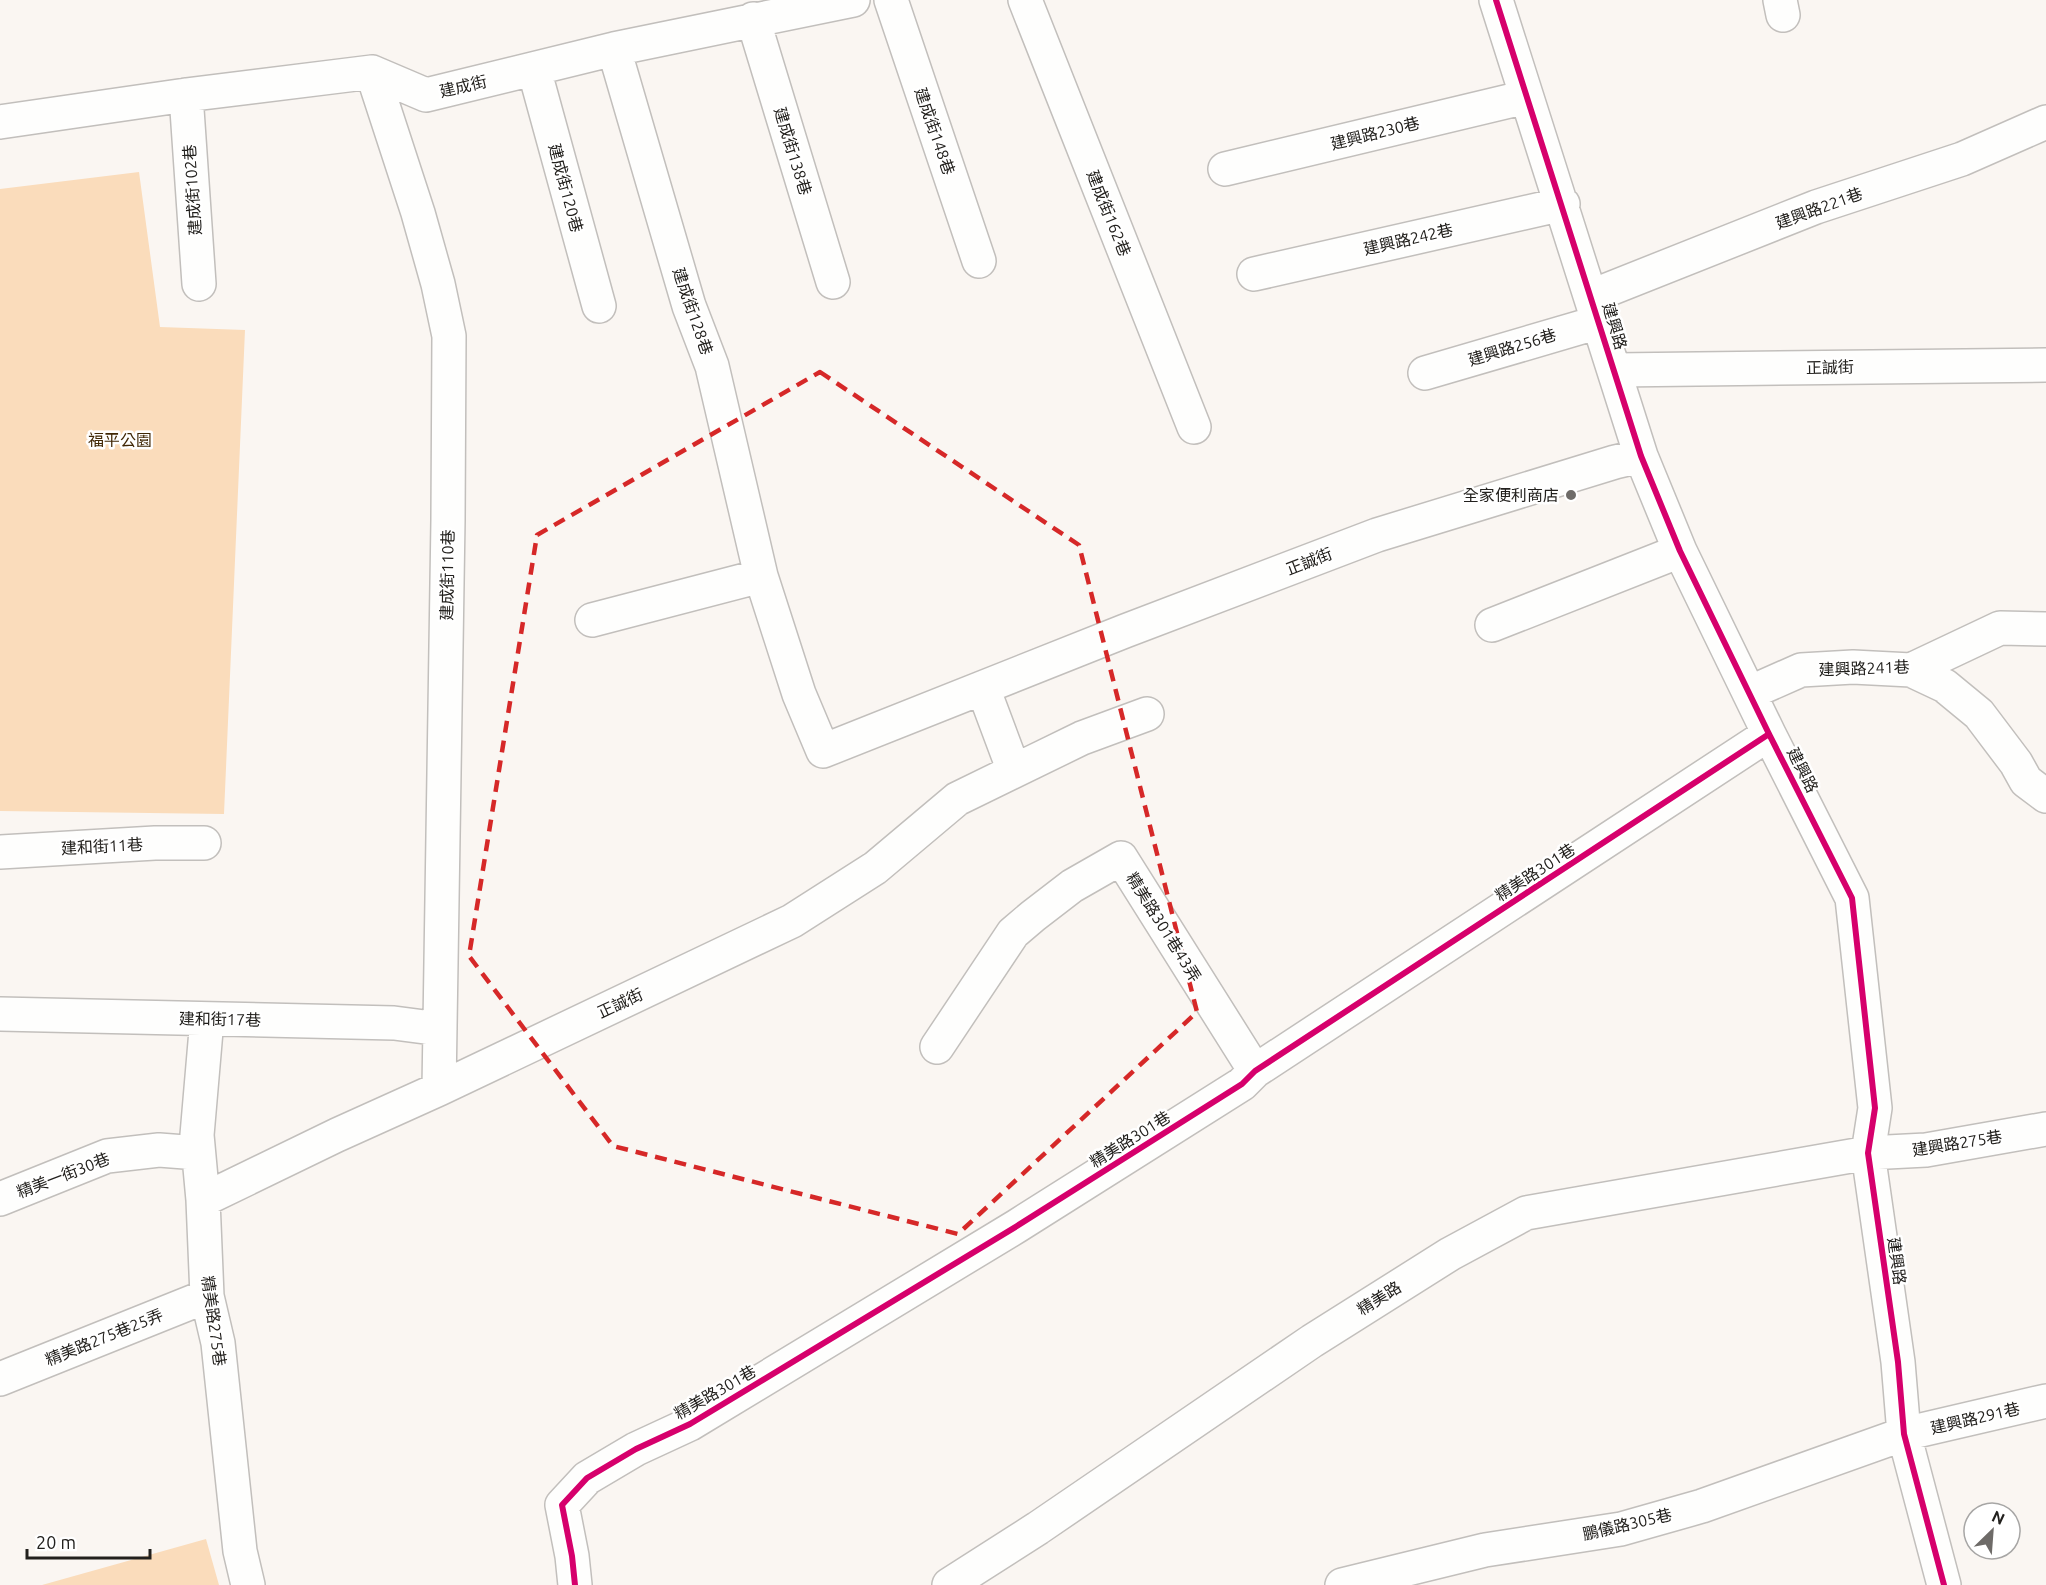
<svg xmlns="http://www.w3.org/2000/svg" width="2046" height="1585" font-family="Ubuntu,'Noto Sans TC',sans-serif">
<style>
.green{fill:#fadcbb}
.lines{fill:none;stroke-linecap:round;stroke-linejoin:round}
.minor-casing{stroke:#c2bfbc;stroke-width:36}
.minor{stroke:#fefefd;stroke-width:33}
.cycleway-casing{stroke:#fff;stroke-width:10}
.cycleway{stroke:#d6006c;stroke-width:6}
.marked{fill:none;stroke:#d62828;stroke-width:4.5;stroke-dasharray:12 8;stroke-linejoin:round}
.poi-dot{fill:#6e6b68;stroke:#fff;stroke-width:2}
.labels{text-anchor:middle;stroke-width:5;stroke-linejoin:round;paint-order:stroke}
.street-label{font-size:16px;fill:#22201d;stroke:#fff}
.park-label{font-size:16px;fill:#402705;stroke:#fff}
.poi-label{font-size:16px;fill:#22201d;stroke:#fff;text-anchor:end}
</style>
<rect width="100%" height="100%" fill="#faf6f2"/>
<path class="green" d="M139,172L160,327L245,330L224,814L0,811V189Z
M206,1539L219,1585H42Z"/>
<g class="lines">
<g class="minor-casing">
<path id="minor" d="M891,0L979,261
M1025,0L1194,427
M1496,0L1641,456L1680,551L1769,734L1852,898L1875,1108L1868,1153L1898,1362L1904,1434L1944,1585
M1780,0L1783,15
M753,19L833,282
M614,49L689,306L712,366L761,576L799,694L823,751L1125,631L1377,535L1615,462L1641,456
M534,69L599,306
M372,72L418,213L438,284L449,336L448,520L439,1089
M186,95L199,284
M0,122L186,95L372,72L426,95L614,49L853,0
M1225,169L1526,97
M1254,274L1563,204
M1592,296L1816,207L1962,159L2046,122
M1615,370L2046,365
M1425,373L1599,322
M592,620L761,576
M1492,625L1680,551
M1911,670L1945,686L1979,714L2016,763L2026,781L2046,796
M983,688L1014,771
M1749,693L1801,670L1853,667L1911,670L2000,628L2046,629
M0,852L155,843H204
M0,1014L394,1023L440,1029
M207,1019L197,1135L203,1200L207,1296L218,1343L240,1551L248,1585
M937,1047L1013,933L1033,916L1072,886L1121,858L1255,1071
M0,1199L107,1156L159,1150L198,1153
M203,1200L337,1135L439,1089L792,921L875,868L957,799L1082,738L1147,714
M0,1379L207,1296
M575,1585L572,1556L562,1505L587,1478L636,1449L690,1424L1017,1226L1242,1084L1255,1071L1769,734
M949,1585L1038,1528L1312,1341L1450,1254L1526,1213L1868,1153L1926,1150L2046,1129
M1342,1585L1485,1550L1621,1529L1702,1506L1904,1434L2046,1401"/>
</g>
<use href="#minor" class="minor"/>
<g class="cycleway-casing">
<path id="cycleway" d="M1496,0L1641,456L1680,551L1769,734L1852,898L1875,1108L1868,1153L1898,1362L1904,1434L1944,1585
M575,1585L572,1556L562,1505L587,1478L636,1449L690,1424L1017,1226L1242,1084L1255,1071L1769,734"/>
</g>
<use href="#cycleway" class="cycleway"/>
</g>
<path class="marked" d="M820,372L1079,545L1197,1012L958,1234L613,1146L469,956L537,535Z"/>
<circle class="poi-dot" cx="1571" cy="495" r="6"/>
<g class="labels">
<g class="street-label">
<text transform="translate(463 86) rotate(-13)" y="6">建成街</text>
<text transform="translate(935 131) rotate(71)" y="6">建成街148巷</text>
<text transform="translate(1375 133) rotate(-14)" y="6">建興路230巷</text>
<text transform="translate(793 151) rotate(73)" y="6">建成街138巷</text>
<text transform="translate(566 188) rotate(75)" y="6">建成街120巷</text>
<text transform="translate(192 190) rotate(-94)" y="6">建成街102巷</text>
<text transform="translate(1819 208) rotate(-20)" y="6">建興路221巷</text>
<text transform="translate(1109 213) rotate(68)" y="6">建成街162巷</text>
<text transform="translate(1408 239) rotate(-13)" y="6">建興路242巷</text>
<text transform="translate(693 311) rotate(71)" y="6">建成街128巷</text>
<text transform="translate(1615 326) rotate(73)" y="6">建興路</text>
<text transform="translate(1512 347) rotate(-17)" y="6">建興路256巷</text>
<text transform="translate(1830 367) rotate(-1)" y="6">正誠街</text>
<text transform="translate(1309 561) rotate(-21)" y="6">正誠街</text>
<text transform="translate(447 575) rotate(-89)" y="6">建成街110巷</text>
<text transform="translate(1864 668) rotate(-2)" y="6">建興路241巷</text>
<text transform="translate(1803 770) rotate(63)" y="6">建興路</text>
<text transform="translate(102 846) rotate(-3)" y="6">建和街11巷</text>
<text transform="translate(1535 872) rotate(-33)" y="6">精美路301巷</text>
<text transform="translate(1164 927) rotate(58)" y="6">精美路301巷43弄</text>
<text transform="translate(620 1003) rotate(-25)" y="6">正誠街</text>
<text transform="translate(220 1019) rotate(1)" y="6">建和街17巷</text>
<text transform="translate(1130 1139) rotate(-32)" y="6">精美路301巷</text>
<text transform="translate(1957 1143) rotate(-9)" y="6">建興路275巷</text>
<text transform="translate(63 1175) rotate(-21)" y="6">精美一街30巷</text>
<text transform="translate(1897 1261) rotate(82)" y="6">建興路</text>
<text transform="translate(1379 1298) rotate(-32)" y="6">精美路</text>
<text transform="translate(214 1321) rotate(82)" y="6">精美路275巷</text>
<text transform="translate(104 1337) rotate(-22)" y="6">精美路275巷25弄</text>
<text transform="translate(715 1392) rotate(-30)" y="6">精美路301巷</text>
<text transform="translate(1975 1418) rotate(-13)" y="6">建興路291巷</text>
<text transform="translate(1627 1524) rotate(-13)" y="6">鵬儀路305巷</text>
</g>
<g class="park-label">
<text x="120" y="446">福平公園</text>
</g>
<g class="poi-label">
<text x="1559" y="501">全家便利商店</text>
</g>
</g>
<g transform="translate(1992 1531) rotate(25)"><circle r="28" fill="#ffffff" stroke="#a7a6a5" stroke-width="1.5"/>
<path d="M0-4.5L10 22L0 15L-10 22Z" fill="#6e6b68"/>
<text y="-9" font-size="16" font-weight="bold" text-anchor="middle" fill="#22201d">N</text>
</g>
<path d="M27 1549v9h123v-9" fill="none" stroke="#22201d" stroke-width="3"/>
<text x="36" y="1549" font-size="18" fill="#22201d" stroke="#ffffff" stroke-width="4.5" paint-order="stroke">20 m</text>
</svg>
